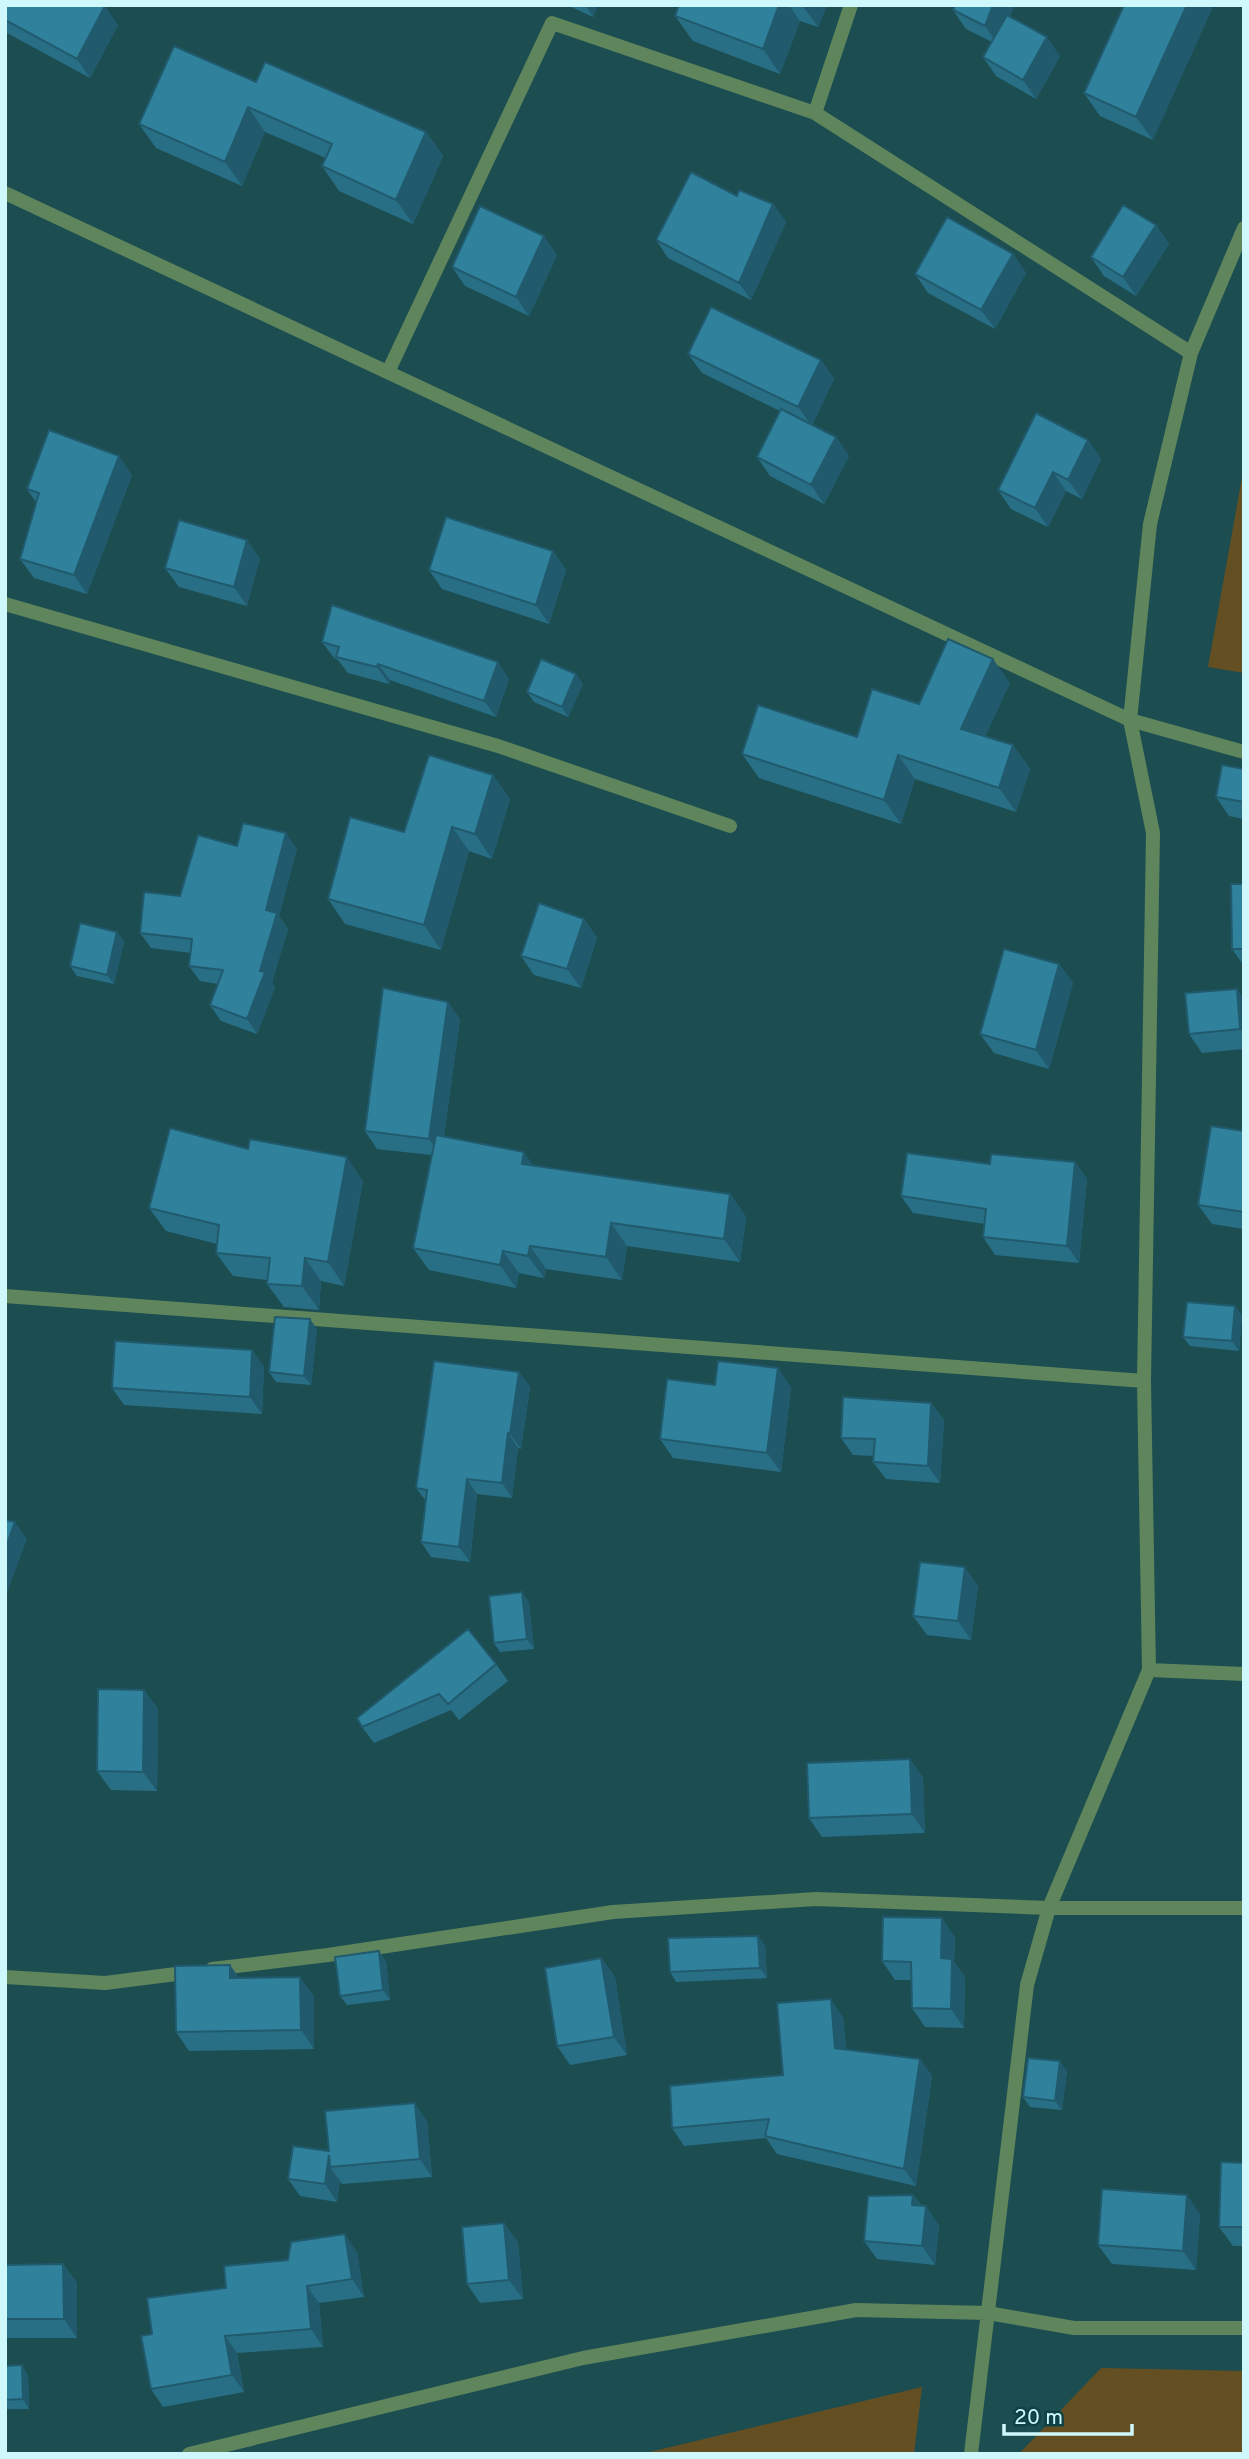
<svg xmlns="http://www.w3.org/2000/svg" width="1249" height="2459" font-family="Overpass,sans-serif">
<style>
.green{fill:#644f23}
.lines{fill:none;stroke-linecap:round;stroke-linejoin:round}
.street{stroke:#5e855c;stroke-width:14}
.wall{fill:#286f86}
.shaded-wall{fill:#215a6d}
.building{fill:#2f819c;stroke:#215a6d;stroke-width:2}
</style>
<rect width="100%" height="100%" fill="#1c4d51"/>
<path class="green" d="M1244,466V673L1208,667Z
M1101,2368L1244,2371V2454H1019Z
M922,2387L914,2454H641Z"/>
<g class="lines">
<path class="street" d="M851,5L815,113L1191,353
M5,193L1130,720L1244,752
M388,372L552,23L815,113
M5,604L498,746L730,826
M5,1296L1144,1381
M1149,1670L1244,1674
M212,1969L328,1955L613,1912L816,1899L1049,1908H1244
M5,1977L105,1983L192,1972
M189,2454L583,2358L856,2310L988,2313L1074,2328H1244
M971,2454L1027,1985L1049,1908L1149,1670L1144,1381L1153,833L1130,720L1150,524L1191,353L1244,228"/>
</g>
<path class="wall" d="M5,5L118,25L90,78L5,32Z
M567,5H598L593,17Z
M679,5H827L818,27L800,21L780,74L693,41L675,16Z
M1015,5L1010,16L1060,56L1036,99L996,76L983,57L992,42L966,29L953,10Z
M1124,5L1153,140L1100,116L1084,93Z
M256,82L426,132L443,156L413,224L339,191L322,166L326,158L265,132L242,186L156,148L139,124Z
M737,196L773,204L786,222L751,300L668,258L656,240Z
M1156,225L1169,244L1136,296L1104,276L1091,257Z
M1013,254L1026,273L995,329L928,293L915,274Z
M557,255L529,316L465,286L452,267Z
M688,354L821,360L834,379L812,425L836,437L849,456L824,504L770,476L757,457L780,411L702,373Z
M1088,440L1101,459L1082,499L1066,491L1048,527L1011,509L998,490Z
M132,475L87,594L34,578L20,559L36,502L27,489Z
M553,551L566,570L549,624L442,589L429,570Z
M260,558L247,606L179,587L165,568Z
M322,642L509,679L496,717L390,680L389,684L348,673L338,660L334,658Z
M1010,683L985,736L1013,745L1030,769L1016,812L915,779L901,824L759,778L742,754L857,737L919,704Z
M583,684L568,717L534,702L527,692Z
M1244,769V819L1229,816L1216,797Z
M493,775L510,799L492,859L469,851L441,950L345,924L328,899L404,832Z
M237,846L297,849L279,916L288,929L272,982L275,987L257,1034L221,1021L210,1005L218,984L200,981L189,966L191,953L151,948L140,933Z
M1244,884V966L1232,949Z
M584,919L597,938L581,988L534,975L521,956Z
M117,932L124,942L114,984L77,976L70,966Z
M1059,964L1073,983L1049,1069L994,1053L980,1034Z
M1244,999V1049L1202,1053L1189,1034Z
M460,1019L444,1136L534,1166L730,1194L746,1217L740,1262L627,1246L622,1280L546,1269L544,1278L519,1273L516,1288L429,1270L413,1248L431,1155L377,1149L365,1131Z
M1244,1131V1229L1212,1224L1198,1205Z
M1075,1162L1087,1179L1079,1263L995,1255L983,1237L985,1224L913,1213L901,1196L990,1164Z
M363,1181L344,1286L321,1281L319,1310L284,1307L267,1284V1280L233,1276L216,1253L217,1244L166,1231L149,1208Z
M1235,1306L1242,1316L1239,1351L1190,1346L1183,1337Z
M317,1329L311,1385L276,1382L269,1372Z
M252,1350L264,1367L262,1414L124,1405L112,1388Z
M519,1372L530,1387L521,1449L518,1448L512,1498L477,1494L470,1562L431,1557L421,1542L426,1501L416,1488Z
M715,1385L791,1387L781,1472L673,1458L660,1439Z
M931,1403L944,1420L940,1483L886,1479L873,1462L874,1456L853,1455L841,1438Z
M978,1586L971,1640L927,1635L913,1616Z
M529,1602L534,1649L500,1652L494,1643Z
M496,1664L508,1681L459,1720L451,1710L374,1743L362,1727Z
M144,1690L158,1709L157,1791L111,1790L97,1771Z
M910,1759L923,1778L925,1833L822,1837L809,1818Z
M955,1937L954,1962L965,1977L964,2028L925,2027L912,2008V1980H895L882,1961Z
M765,1945L767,1978L676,1982L670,1972Z
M601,1958L615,1977L627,2055L570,2065L557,2046Z
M386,1961L390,2000L347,2005L340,1996Z
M230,1965L239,1978L314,1996V2049L189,2051L176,2032Z
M843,2017L846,2049L920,2059L932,2076L916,2186L777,2154L766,2138L684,2146L672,2128L783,2075Z
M1067,2071L1062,2110L1030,2107L1023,2097Z
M427,2121L432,2177L342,2184L340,2181L337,2202L300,2196L288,2179L329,2151Z
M1244,2163V2246H1233L1219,2227Z
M913,2195L921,2205L939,2225L935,2265L877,2259L864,2241Z
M1200,2214L1196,2270L1112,2264L1098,2245Z
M518,2242L523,2299L480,2303L467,2284Z
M357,2252L364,2297L319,2303L323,2347L237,2353L244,2392L163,2407L151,2389L152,2334L226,2288L288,2260Z
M63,2264L77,2283V2338H6L5,2265Z
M5,2366L28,2375L29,2409H5Z"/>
<path class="shaded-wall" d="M585,5H598L593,17Z
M779,5H789L800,21L780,74L763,49Z
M802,5H827L818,27Z
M993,5H1015L998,45L985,26Z
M1187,5H1214L1153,140L1136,117Z
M105,6L118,25L90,78L77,59Z
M1047,37L1060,56L1036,99L1023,80Z
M248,107L265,132L242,186L225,162Z
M426,132L443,156L413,224L396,200Z
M773,204L786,222L751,300L739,283Z
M1156,225L1169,244L1136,296L1123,277Z
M544,236L557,255L529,316L516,297Z
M1013,254L1026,273L995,329L981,310Z
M821,360L834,379L812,426L798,407Z
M836,437L849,456L824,504L811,485Z
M1088,440L1101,459L1082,499L1068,480Z
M119,456L132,475L87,594L74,575Z
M1053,472L1066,491L1048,527L1035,508Z
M247,540L260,558L247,606L234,587Z
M553,551L566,570L549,624L536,605Z
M993,659L1010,683L978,753L961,729Z
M498,662L509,679L496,717L484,701Z
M378,664L390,680L389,684L377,667Z
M576,674L583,684L568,717L562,707Z
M1013,745L1030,769L1016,812L999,788Z
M898,755L915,779L901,824L884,800Z
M493,775L510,799L492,859L475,834Z
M452,827L469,851L441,950L424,925Z
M286,833L297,849L279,916L288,929L272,982L275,987L257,1034L247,1019L260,971L266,910Z
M584,919L597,938L581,988L567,969Z
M117,932L124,942L114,984L107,975Z
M1059,964L1073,983L1049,1069L1036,1050Z
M1237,989L1244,999V1034L1240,1029Z
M448,1002L460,1019L441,1157L429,1139Z
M524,1152L540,1175L522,1164Z
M347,1157L363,1181L344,1286L328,1262Z
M1075,1162L1087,1179L1079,1263L1067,1246Z
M730,1194L746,1217L740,1262L724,1239Z
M611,1223L627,1246L622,1280L606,1257Z
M530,1246L546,1269L544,1278L528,1256Z
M503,1251L519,1273L516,1288L500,1265Z
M305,1258L321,1281L319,1310L302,1286Z
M1235,1306L1242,1316L1239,1351L1232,1341Z
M310,1319L317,1329L311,1385L304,1376Z
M252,1350L264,1367L262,1414L250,1397Z
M778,1368L791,1387L781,1472L767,1453Z
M519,1372L530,1387L521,1449L510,1434Z
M931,1403L944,1420L940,1483L928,1466Z
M508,1433L518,1448L512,1498L502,1483Z
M467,1479L477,1494L470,1562L459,1547Z
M15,1522L27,1539L5,1598V1549Z
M965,1567L978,1586L971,1640L958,1621Z
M522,1592L529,1602L534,1649L527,1639Z
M144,1690L158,1709L157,1791L143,1772Z
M910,1759L923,1778L925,1833L912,1814Z
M942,1918L955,1937L954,1962L965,1977L964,2028L951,2009L941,1958Z
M758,1936L765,1945L767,1978L760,1968Z
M379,1951L386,1961L390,2000L383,1990Z
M601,1958L615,1977L627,2055L614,2037Z
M230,1965L243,1984L230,1978Z
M300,1977L314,1996V2049L301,2030Z
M831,1999L843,2017L847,2065L835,2048Z
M920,2059L932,2076L916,2186L904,2169Z
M1060,2061L1067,2071L1062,2110L1055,2101Z
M415,2103L427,2121L432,2177L420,2159Z
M329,2155L330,2167L340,2181L337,2202L325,2184Z
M913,2195L925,2212L926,2206L939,2225L935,2265L922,2246L912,2205Z
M1187,2195L1200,2214L1196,2270L1183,2251Z
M504,2223L518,2242L523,2299L509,2280Z
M345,2234L357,2252L364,2297L352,2279Z
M63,2264L77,2283V2338L64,2319Z
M307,2286L319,2303L323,2347L311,2329Z
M225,2336L237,2353L244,2392L232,2375Z
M22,2365L28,2375L29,2409L23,2399Z"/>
<path class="building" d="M5,5H104L105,6L77,59L5,20Z
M679,5H779L763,49L675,16Z
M955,5H993L985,26L953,10Z
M1124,5H1187L1136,117L1084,93Z
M1007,15L1047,37L1023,80L983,57Z
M174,46L256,82L265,62L426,132L396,200L322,166L332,144L248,107L225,162L139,124Z
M691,172L737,196L739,190L773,204L739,283L656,240Z
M1123,205L1156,225L1123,277L1091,257Z
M480,206L544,236L516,297L452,267Z
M947,217L1013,254L981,310L915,274Z
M711,307L821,360L798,407L688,354Z
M781,409L836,437L811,485L757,457Z
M1036,413L1088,440L1068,480L1053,472L1035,508L998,490Z
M49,430L119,456L74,575L20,559L39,493L27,489Z
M446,517L553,551L536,605L429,570Z
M179,520L247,540L234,587L165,568Z
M332,605L498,662L484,701L378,664L377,667L336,657L339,647L322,642Z
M948,639L993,659L961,729L1013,745L999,788L898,755L884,800L742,754L758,705L857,737L872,689L919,704Z
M541,659L576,674L562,707L527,692Z
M429,755L493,775L475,834L452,827L424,925L328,899L350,817L404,832Z
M1222,765L1244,769V802L1216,797Z
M243,823L286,833L266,910L277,913L260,971L265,972L247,1019L210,1005L223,970L189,966L192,939L140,933L144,892L180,896L198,835L237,846Z
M1231,884H1244V949H1232Z
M539,903L584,919L567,969L521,956Z
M80,923L117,932L107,975L70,966Z
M1004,949L1059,964L1036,1050L980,1034Z
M383,988L448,1002L429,1139L365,1131Z
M1237,989L1240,1029L1189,1034L1185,993Z
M1211,1126L1244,1131V1212L1198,1205Z
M170,1128L248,1149L250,1139L347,1157L328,1262L305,1258L302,1286L267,1284L270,1258L216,1253L219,1225L149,1208Z
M436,1135L524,1152L522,1164L730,1194L724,1239L611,1223L606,1257L530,1246L528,1256L503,1251L500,1265L413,1248Z
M907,1153L990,1164L991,1154L1075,1162L1067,1246L983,1237L986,1209L901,1196Z
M1187,1302L1235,1306L1232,1341L1183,1337Z
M275,1317L310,1319L304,1376L269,1372Z
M115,1341L252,1350L250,1397L112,1388Z
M434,1361L519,1372L510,1434L508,1433L502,1483L467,1479L459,1547L421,1542L427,1490L416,1488Z
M718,1361L778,1368L767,1453L660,1439L667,1379L715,1385Z
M843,1397L931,1403L928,1466L873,1462L875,1439L841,1438Z
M5,1520L15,1522L5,1549Z
M920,1562L965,1567L958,1621L913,1616Z
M522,1592L527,1639L494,1643L489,1596Z
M468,1629L496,1664L448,1704L439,1694L362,1727L357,1718Z
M98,1689L144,1690L143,1772L97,1771Z
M910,1759L912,1814L809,1818L807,1763Z
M883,1917L942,1918L941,1958L952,1959L951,2009L912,2008L911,1962L882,1961Z
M758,1936L760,1968L670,1972L668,1938Z
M379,1951L383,1990L340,1996L335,1957Z
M601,1958L614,2037L557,2046L545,1968Z
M230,1965V1978L300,1977L301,2030L176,2032L175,1966Z
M831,1999L835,2048L920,2059L904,2169L765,2136L769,2119L672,2128L670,2086L783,2075L777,2003Z
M1028,2058L1060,2061L1055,2101L1023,2097Z
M415,2103L420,2159L330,2167L329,2155L325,2184L288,2179L293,2146L329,2151L325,2111Z
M1221,2162L1244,2163V2227H1219Z
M1102,2189L1187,2195L1183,2251L1098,2245Z
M913,2195L912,2205L926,2206L922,2246L864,2241L868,2196Z
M504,2223L509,2280L467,2284L462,2227Z
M345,2234L352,2279L307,2286L311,2329L225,2336L232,2375L151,2389L141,2336L152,2334L147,2298L226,2288L224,2266L288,2260L291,2242Z
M63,2264L64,2319H5V2265Z
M22,2365L23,2399L5,2400V2366Z"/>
<rect width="1249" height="2459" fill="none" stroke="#cef8fc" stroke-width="14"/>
<path d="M1004 2424v10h128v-10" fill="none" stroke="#cef8fc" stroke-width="3.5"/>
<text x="1014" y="2424" font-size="21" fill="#cef8fc" stroke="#0e4246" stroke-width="5" paint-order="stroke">20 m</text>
</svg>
